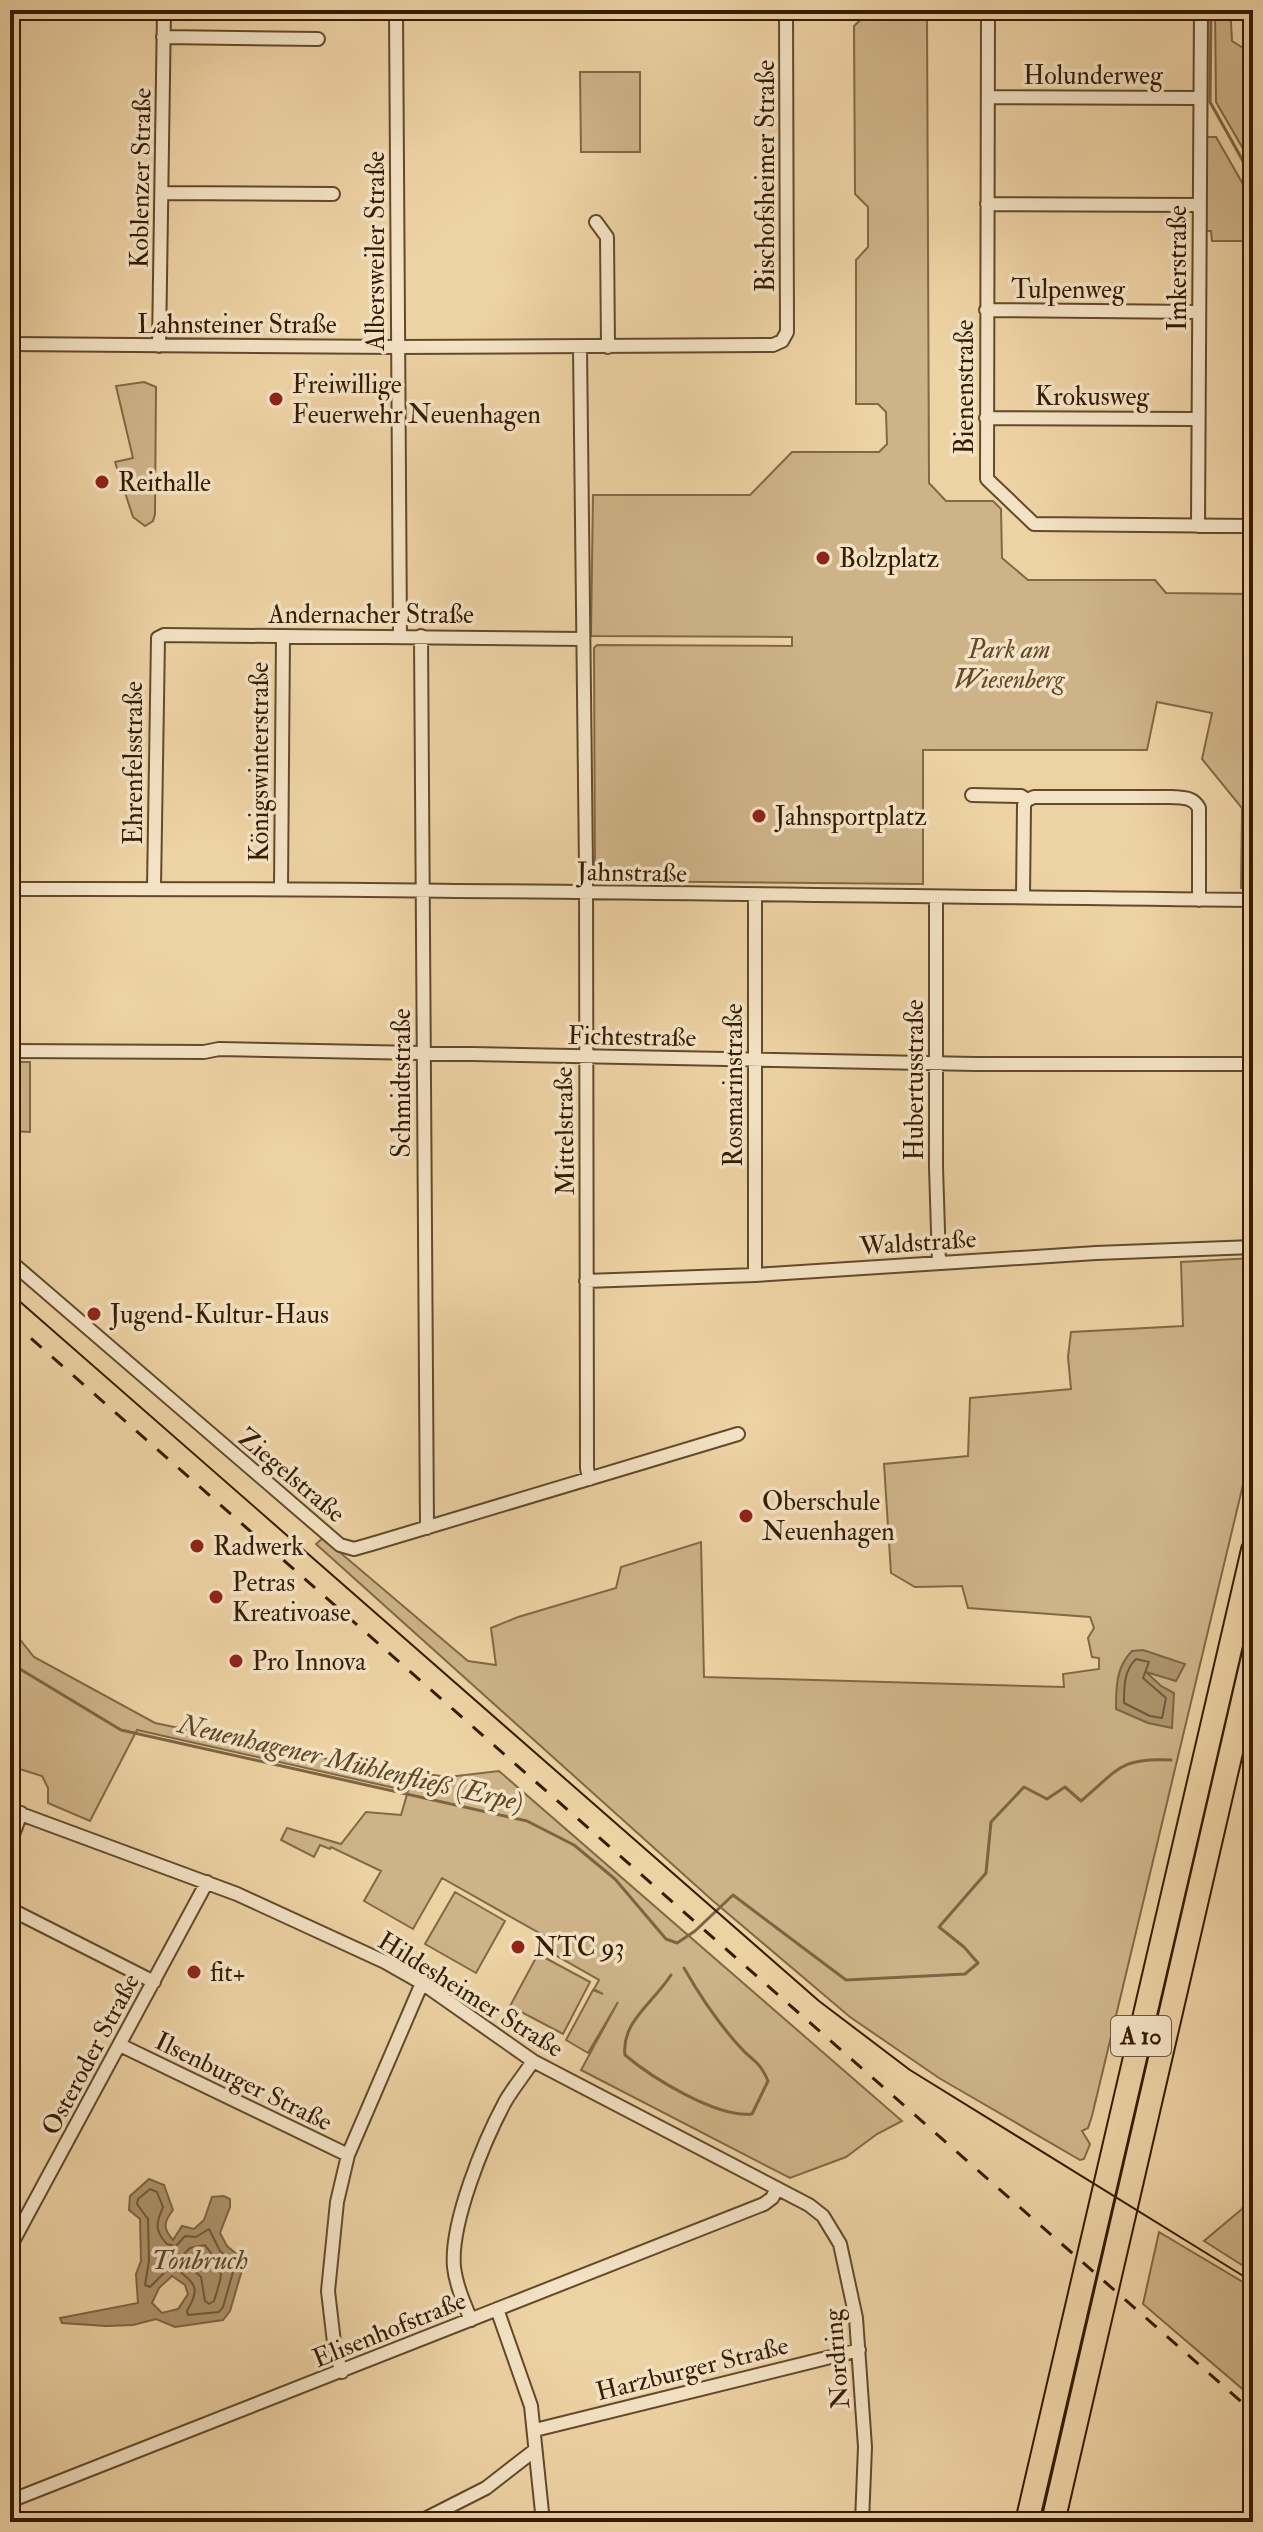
<svg xmlns="http://www.w3.org/2000/svg" width="1263" height="2532" font-family="'IM FELL Double Pica',serif">
<style>
.green{fill:#ceb388;stroke:#826845;stroke-width:2}
.water{fill:#ae946d;stroke:#7e6442;stroke-width:2;fill-rule:evenodd}
.lines{fill:none;stroke-linecap:round;stroke-linejoin:round}
.shore{stroke:#725838;stroke-width:2}
.stream{stroke:#7e6442;stroke-width:3}
.minor-casing{stroke:#634a2a;stroke-width:16}
.motorway-casing{stroke:#351c02;stroke-width:26}
.minor{stroke:#f3e2c4;stroke-width:12}
.motorway{stroke:#edd2a4;stroke-width:22}
.tram{stroke:#351c02;stroke-width:2}
.rail{stroke:#351c02;stroke-width:3;stroke-dasharray:14 14;stroke-linecap:butt}
.poi-dot{fill:#8f2418;stroke:#f3e2c4;stroke-width:3}
.labels{text-anchor:middle;stroke-width:7;stroke-linejoin:round;paint-order:stroke}
.shield{fill:#f3e2c4;stroke:#6e573c;stroke-width:2}
.shield-label{font-size:24px;font-weight:bold;fill:#351c02}
.street-label{font-size:26px;fill:#351c02;stroke:#f3e2c4}
.poi-label{font-size:26px;fill:#351c02;stroke:#f3e2c4;text-anchor:start}
.park-label{font-size:26px;font-style:italic;fill:#63492a;stroke:#f3e2c4}
.water-label{font-size:28px;font-style:italic;fill:#5f4627;stroke:#f3e2c4}
</style>
<rect width="100%" height="100%" fill="#edd2a4"/>
<filter id="stains"><feTurbulence type="fractalNoise" baseFrequency=".0025" numOctaves="4"/><feColorMatrix values="0 0 0 0 .2 0 0 0 0 .09 0 0 0 0 .02 0 0 0 .5 -.17"/></filter>
<radialGradient id="worn" r=".72"><stop offset=".6" stop-color="#630" stop-opacity="0"/><stop offset="1" stop-color="#630" stop-opacity=".3"/></radialGradient>
<path class="green" d="M867,10H927L929,483L946,501H993L1001,509L1002,558L1028,580H1155L1166,593L1253,594V888H1241L1242,808L1202,759L1212,713L1157,702L1147,750H923V884L595,881L594,648L597,645L792,646V637L591,636L593,495H750L792,452H879L887,444L886,412L878,404H856V260L868,247V207L855,194L854,26L867,14Z
M1215,10H1222L1231,22L1232,41L1245,49L1253,50V166L1216,102Z
M580,72H640V152H581Z
M1204,137H1216L1247,191L1248,241H1212L1211,231H1203Z
M144,382L156,387L155,514L153,521L145,526L133,517L115,462L133,458L116,386Z
M10,1062H30V1132L10,1131Z
M1253,1258V1443L1092,2116L1088,2128L1082,2131L1090,2144L1084,2159L1080,2160L939,2078L850,2017L712,1900L316,1544L323,1538L468,1661L496,1665L491,1628L518,1617L616,1588L621,1567L701,1542L704,1677L1064,1687L1063,1674L1099,1669V1658L1092,1657L1088,1638L1094,1628L1090,1617L968,1608L962,1586L915,1587L891,1573L884,1464L968,1456L970,1398L1071,1389L1068,1357L1071,1332L1183,1326L1181,1262Z
M10,1627L34,1657L155,1723L342,1762L448,1777L499,1771L902,2121L877,2134L846,2157L790,2178L581,2070L618,2002L588,2053L566,2040L593,1990L603,1994L594,1989L599,1980L543,1948L548,1938L442,1878L413,1929L364,1901L381,1871L331,1847L330,1849L320,1845L314,1857L281,1840L287,1828L341,1844L366,1812L401,1815L408,1791L137,1730L90,1821L48,1803V1788L42,1776L10,1766Z
M455,1892L505,1921L476,1973L425,1944Z
M538,1954L590,1982L563,2034L510,2006Z
M1253,2185V2272L1204,2241L1242,2209Z
M1159,2232L1253,2288V2398L1143,2304Z"/>
<path class="water" d="M1143,1650L1185,1664L1176,1681L1146,1672L1161,1686L1174,1693L1172,1728L1148,1723L1116,1709C1116,1687 1116,1667 1132,1651Z
M149,2179L164,2185L173,2210C163,2223 163,2228 173,2240L182,2226L194,2229L204,2220L212,2197L224,2196L230,2199V2207L220,2233L227,2246L239,2256L242,2270L230,2311L223,2320L175,2327L156,2319L133,2325L106,2326L62,2323L60,2318L138,2303L136,2274L141,2261L140,2219L129,2210L130,2196ZM172,2276L185,2285L188,2294L178,2309L162,2313L152,2303L159,2288Z"/>
<g class="lines">
<path class="shore" d="M1136,1659L1149,1662L1143,1678L1166,1698L1162,1718L1150,1716L1124,1703C1124,1687 1124,1670 1136,1659Z
M150,2189L157,2192L163,2207C156,2223 154,2230 167,2244L176,2246L185,2236L196,2237L209,2229L220,2251L231,2260L233,2272L223,2307L219,2312L188,2315L187,2311C200,2289 197,2284 176,2269L167,2270L150,2287L145,2285L149,2261L148,2219L137,2204L138,2199Z
M205,2245C225,2272 224,2268 214,2301L209,2304L205,2301L201,2277L180,2258L190,2248Z"/>
<path class="stream" d="M1211,10L1210,102L1253,179
M10,1663L121,1730L527,1821L574,1845L615,1879L666,1939L677,1943L695,1931L733,1895L846,1980L965,1974L978,1963L964,1947L939,1927L986,1873L991,1822L1024,1787L1047,1799L1065,1787L1081,1801C1118,1770 1120,1757 1171,1760
M1245,1777L1253,1775
M671,1975C654,2002 621,2022 625,2055C652,2078 717,2118 752,2114L768,2081C759,2060 753,2062 740,2047C718,2023 700,1996 684,1968"/>
<g class="minor-casing">
<path id="minor" d="M396,10L400,636
M988,10L987,479L1034,524L1253,526
M163,37L318,39
M988,97L1199,98
M162,193L333,194
M987,204L1199,205
M596,222L607,237L608,347
M986,310L1198,312
M10,344L397,347L773,345L782,341L787,332L786,10
M159,346L164,10
M580,347L586,867L587,1468L589,1479
M986,418L1197,419
M1198,526L1201,10
M421,636L427,1528
M972,795L1021,796L1027,800
M154,888L158,638L164,635L583,639
M10,889C424,888 839,896 1253,900
M281,889L283,636
M755,895V1275
M936,897V1167L939,1263
M1023,897L1024,805L1027,800L1034,797H1172C1184,798 1193,797 1199,808V900
M10,1051L204,1052L219,1049L975,1064H1253
M10,1261L340,1545L354,1549L375,1543L738,1434
M586,1281L755,1275L1096,1253L1253,1247
M10,1810L237,1894L385,1962L422,1983L533,2061L809,2205L823,2216L840,2244L856,2318L865,2447L862,2522
M10,1843L21,1813
M10,1909L154,1982
M120,2045L348,2155
M10,2247L207,1882
M497,2309L531,2406L543,2522
M471,2320C464,2303 456,2285 454,2267C450,2223 484,2141 505,2102C513,2088 524,2075 533,2061
M342,2372L335,2351L328,2291L337,2202L348,2155L422,1983
M535,2430L859,2350
M10,2501L764,2204L772,2198L777,2189
M419,2522L486,2488L535,2450"/>
</g>
<g class="motorway-casing">
<path id="motorway" d="M1027,2522L1253,1550
M1053,2522L1253,1657"/>
</g>
<use href="#minor" class="minor"/>
<use href="#motorway" class="motorway"/>
<path class="tram" d="M10,1293L819,2001L910,2070L1253,2282"/>
<path class="rail" d="M10,1320L1253,2412"/>
</g>
<g class="poi-dot">
<circle cx="276" cy="399" r="8"/>
<circle cx="102" cy="482" r="8"/>
<circle cx="823" cy="558" r="8"/>
<circle cx="759" cy="816" r="8"/>
<circle cx="94" cy="1314" r="8"/>
<circle cx="746" cy="1516" r="8"/>
<circle cx="197" cy="1546" r="8"/>
<circle cx="216" cy="1597" r="8"/>
<circle cx="236" cy="1661" r="8"/>
<circle cx="518" cy="1947" r="8"/>
<circle cx="194" cy="1972" r="8"/>
</g>
<g class="labels">
<rect class="shield" x="1111" y="2016" width="60" height="40" rx="6"/>
<g class="shield-label">
<text x="1141" y="2044">A 10</text>
</g>
<g class="street-label">
<text x="1093" y="84">Holunderweg</text>
<text transform="translate(765 176) rotate(-90)" y="9">Bischofsheimer Straße</text>
<text transform="translate(140 178) rotate(-89)" y="9">Koblenzer Straße</text>
<text transform="translate(375 251) rotate(-90)" y="9">Albersweiler Straße</text>
<text transform="translate(1177 268) rotate(-90)" y="9">Imkerstraße</text>
<text x="1068" y="298">Tulpenweg</text>
<text x="237" y="333">Lahnsteiner Straße</text>
<text transform="translate(964 387) rotate(-90)" y="9">Bienenstraße</text>
<text x="1092" y="405">Krokusweg</text>
<text x="371" y="623">Andernacher Straße</text>
<text transform="translate(259 762) rotate(-90)" y="9">Königswinterstraße</text>
<text transform="translate(133 763) rotate(-90)" y="9">Ehrenfelsstraße</text>
<text transform="translate(632 872) rotate(1)" y="9">Jahnstraße</text>
<text transform="translate(632 1036) rotate(1)" y="9">Fichtestraße</text>
<text transform="translate(914 1080) rotate(-90)" y="9">Hubertusstraße</text>
<text transform="translate(401 1083) rotate(-90)" y="9">Schmidtstraße</text>
<text transform="translate(733 1085) rotate(-90)" y="9">Rosmarinstraße</text>
<text transform="translate(564 1131) rotate(-91)" y="9">Mittelstraße</text>
<text transform="translate(918 1242) rotate(-4)" y="9">Waldstraße</text>
<text transform="translate(292 1475) rotate(40)" y="9">Ziegelstraße</text>
<text transform="translate(471 1994) rotate(32)" y="9">Hildesheimer Straße</text>
<text transform="translate(90 2054) rotate(-62)" y="9">Osteroder Straße</text>
<text transform="translate(244 2081) rotate(26)" y="9">Ilsenburger Straße</text>
<text transform="translate(389 2329) rotate(-22)" y="9">Elisenhofstraße</text>
<text transform="translate(836 2359) rotate(-95)" y="9">Nordring</text>
<text transform="translate(692 2368) rotate(-14)" y="9">Harzburger Straße</text>
</g>
<g class="poi-label">
<text x="292" y="393">Freiwillige<tspan x="292" dy="30">Feuerwehr Neuenhagen</tspan></text>
<text x="118" y="491">Reithalle</text>
<text x="839" y="567">Bolzplatz</text>
<text x="775" y="825">Jahnsportplatz</text>
<text x="110" y="1323">Jugend-Kultur-Haus</text>
<text x="762" y="1510">Oberschule<tspan x="762" dy="30">Neuenhagen</tspan></text>
<text x="213" y="1555">Radwerk</text>
<text x="232" y="1591">Petras<tspan x="232" dy="30">Kreativoase</tspan></text>
<text x="252" y="1670">Pro Innova</text>
<text x="534" y="1956">NTC 93</text>
<text x="210" y="1981">fit+</text>
</g>
<g class="park-label">
<text x="1009" y="658">Park am<tspan x="1009" dy="30">Wiesenberg</tspan></text>
</g>
<g class="water-label">
<text transform="translate(351 1762) rotate(13)" y="10">Neuenhagener Mühlenfließ (Erpe)</text>
<text x="200" y="2269">Tonbruch</text>
</g>
</g>
<rect width="1263" height="2532" fill="none" stroke="#edd2a4" stroke-width="40"/>
<rect x="12" y="12" width="1239" height="2508" fill="none" stroke="#351c02" stroke-width="4"/>
<rect x="20" y="20" width="1223" height="2492" fill="none" stroke="#351c02" stroke-width="2"/>
<rect width="100%" height="100%" filter="url(#stains)"/>
<rect width="100%" height="100%" fill="url(#worn)"/>
</svg>
